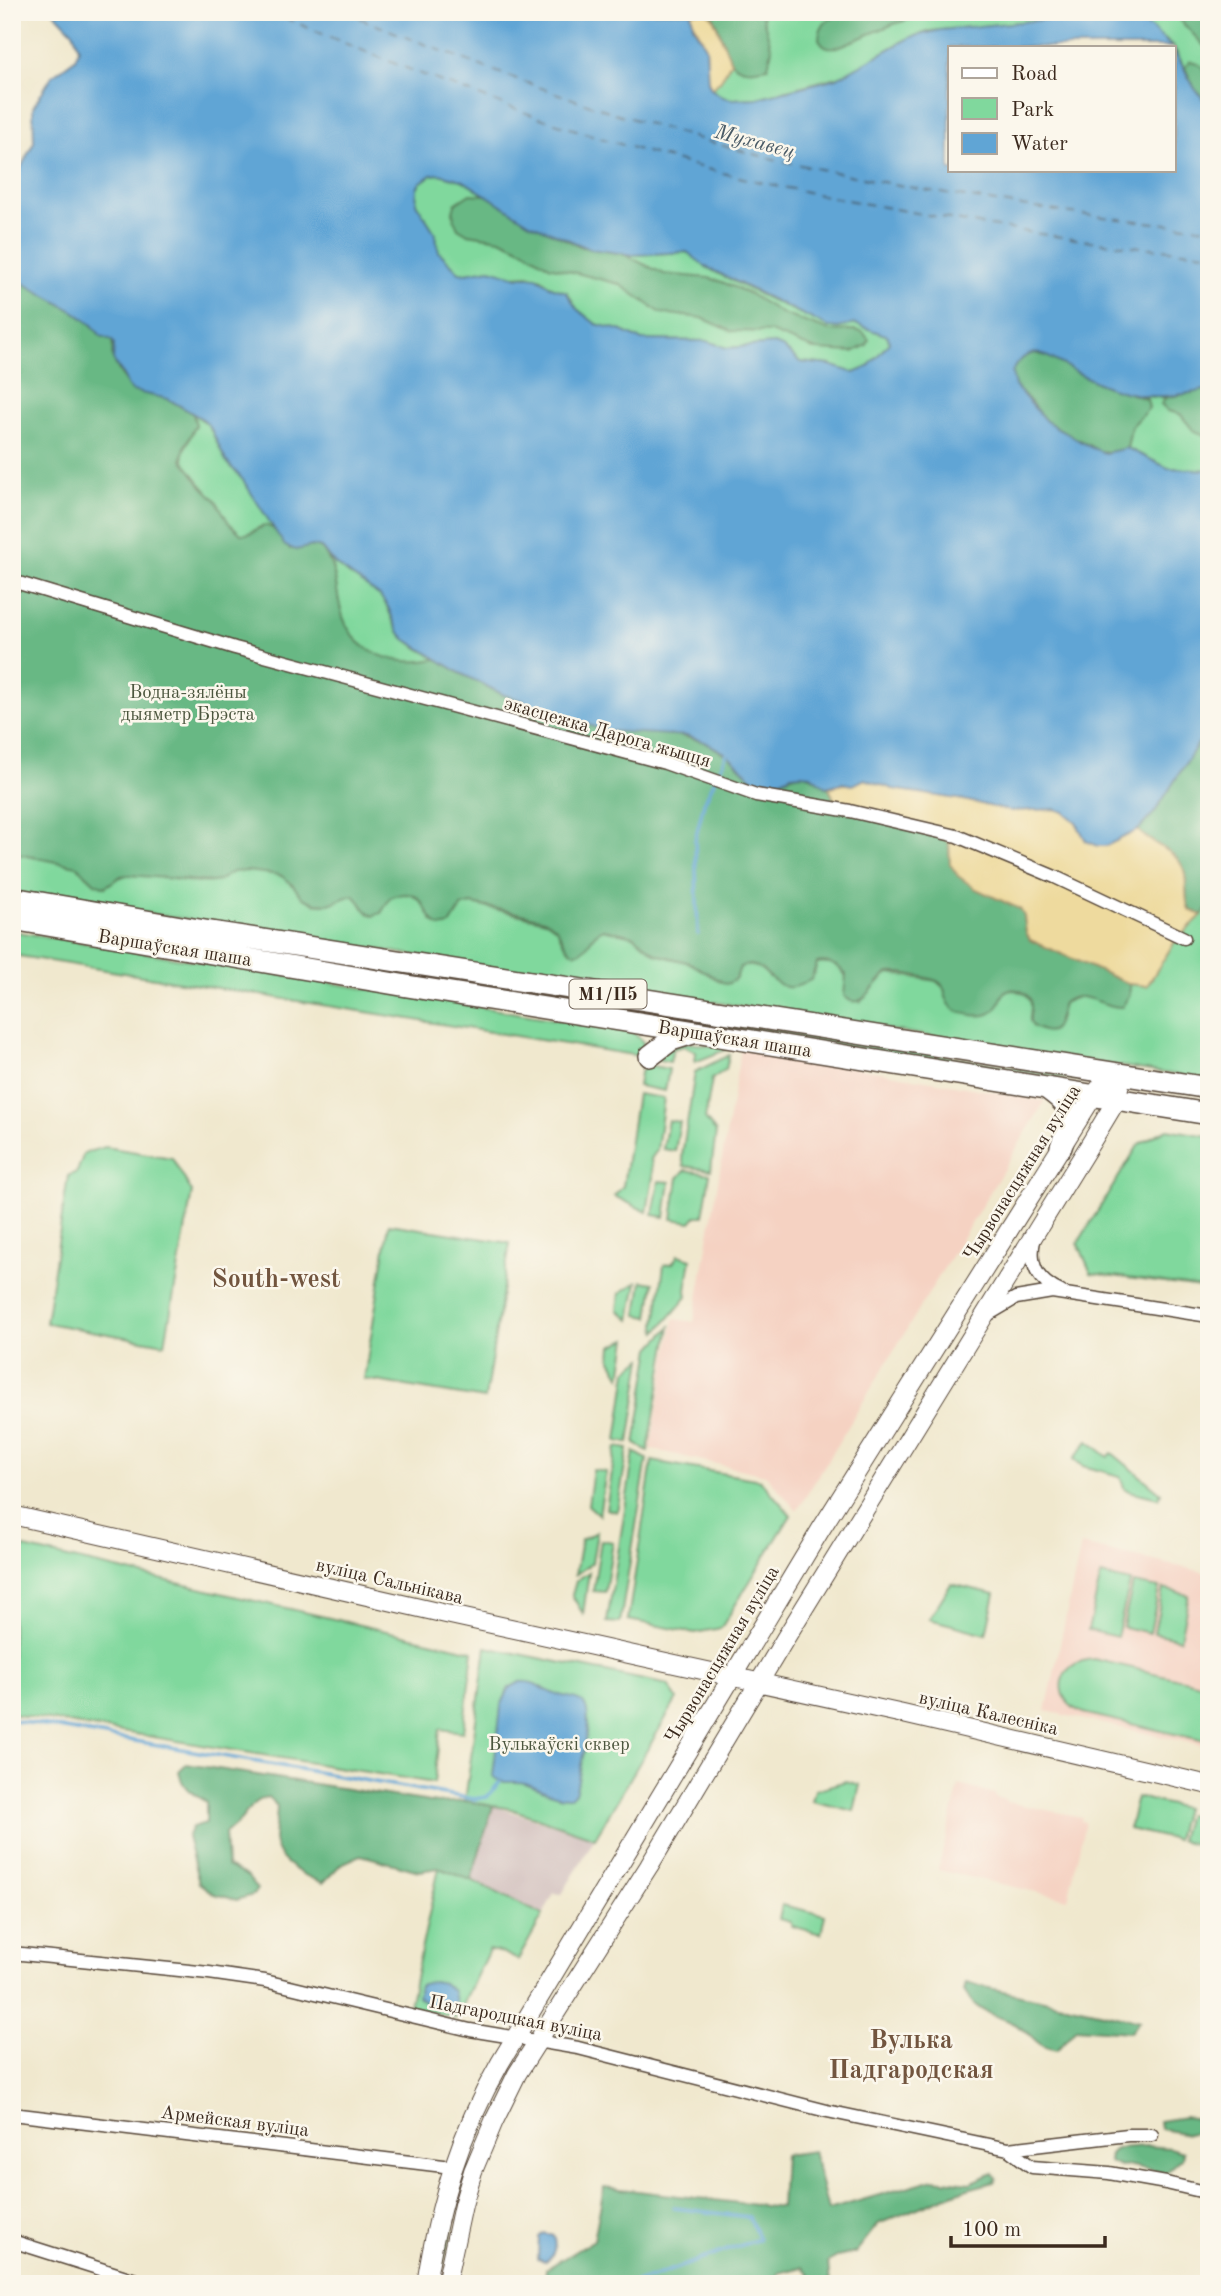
<svg xmlns="http://www.w3.org/2000/svg" width="1221" height="2296" font-family="'Old Standard TT',serif">
<style>
.built{fill:#f5d2c2}
.industrial{fill:#d1bfbd}
.green{fill:#80d89d;stroke:#5e815e;stroke-width:2}
.forest{fill:#68b884;stroke:#527151;stroke-width:2}
.sand{fill:#eeda9e;stroke:#94825e;stroke-width:2}
.water{fill:#60a5d5;stroke:#4e687a;stroke-width:2;fill-rule:evenodd}
.lines{fill:none;stroke-linecap:round;stroke-linejoin:round}
.stream{stroke:#60a5d5;stroke-width:3.5}
.ferry{stroke:#4a5b67;stroke-width:2;stroke-dasharray:9 7;stroke-linecap:butt}
.street-casing{stroke:#564638;stroke-width:15}
.secondary-casing{stroke:#564638;stroke-width:20}
.highway-casing{stroke:#564638;stroke-width:24}
.street{stroke:#fff;stroke-width:12}
.secondary{stroke:#fff;stroke-width:18}
.highway{stroke:#fff;stroke-width:21}
.labels{text-anchor:middle;stroke-width:5;stroke-linejoin:round;paint-order:stroke}
.shield{fill:#fbf7ec;stroke:#75685c;stroke-width:2}
.shield-label{font-size:18px;font-weight:bold;fill:#3b2a1e}
.park-label{font-size:19px;fill:#4c563e;stroke:#fbf7ec}
.street-label{font-size:19px;fill:#3b2a1e;stroke:#fbf7ec}
.water-label{font-size:21px;font-style:italic;fill:#4a5b67;stroke:#fbf7ec}
.district-label{font-size:26px;font-weight:bold;fill:#72553f;stroke:#fbf7ec}
</style>
<rect width="100%" height="100%" fill="#fbf7ec"/>
<filter id="ink" filterUnits="userSpaceOnUse"><feTurbulence type="fractalNoise" baseFrequency=".0143" numOctaves="2"/><feDisplacementMap in="SourceGraphic" scale="14" xChannelSelector="R" yChannelSelector="G"/><feConvolveMatrix kernelMatrix="1 2 1 2 8 2 1 2 1" color-interpolation-filters="sRGB"/></filter>
<filter id="wash" filterUnits="userSpaceOnUse"><feTurbulence type="fractalNoise" baseFrequency=".00686" numOctaves="4" result="noise"/><feDisplacementMap in="SourceGraphic" scale="28" xChannelSelector="R" yChannelSelector="G"/><feGaussianBlur stdDeviation="1.57" result="paint"/><feColorMatrix in="noise" values="0 0 0 0 0 0 0 0 0 0 0 0 0 0 0 0 0 1.4 0 .05"/><feComposite in="paint" operator="in"/></filter>
<g filter="url(#wash)">
<rect width="100%" height="100%" fill="#f0e8ce"/>
<path class="built" d="M741,1048L1045,1101L797,1511L766,1475L650,1449L674,1319L694,1322Z
M1081,1545L1209,1573V1747L1046,1711Z
M959,1785L995,1794V1797L1006,1800V1802L1082,1817L1081,1821L1085,1822L1068,1899L938,1870Z"/>
<path class="industrial" d="M493,1806L595,1838L562,1894L554,1893L543,1915L471,1880Z"/>
<path class="green" d="M705,12H1209V105L1195,89L1174,47L1165,39L1112,15H1091L930,31L903,41L844,75L757,98L732,99L723,97L711,89L721,80L713,17Z
M439,174L462,180L530,223L613,253L633,255L687,252C695,256 701,264 708,268C744,289 784,306 821,323C832,329 842,325 852,324C858,323 883,332 888,336L889,343L868,367L854,373L830,365L800,362L785,350L774,344L727,348L707,341L642,340L620,330L596,324L577,309L567,292L551,287L542,279L528,275L513,276L490,269L466,273L459,272L439,252L435,233L416,203L417,188L420,183L431,175Z
M1209,389V470L1168,468L1127,448L1131,427L1145,412L1147,399L1141,396L1165,398Z
M193,414L208,424L226,461L243,480L274,527L262,526L247,534H241L229,523L209,493L185,465L183,452L196,425Z
M330,559C344,574 364,582 379,595C389,604 390,618 397,629C406,643 423,650 437,659C396,668 355,656 341,612C336,595 337,577 330,559Z
M12,853L70,863L77,866L95,883L108,885C131,862 183,887 213,882C220,880 225,875 232,872C243,867 262,872 274,874C296,877 298,904 322,904C333,904 342,897 352,895L359,900L363,908L381,913L390,898C414,888 424,901 432,921L457,916L462,906L472,904L546,921L557,929L563,942L594,935L603,929L634,936L656,954L690,963L721,982L736,978L740,967L743,964L761,968L770,978L814,974L817,963C842,957 850,984 860,1002L883,976L889,973L936,981L944,988L946,998L995,1010L1005,991L1015,990L1027,995L1032,1005V1010L1059,1021L1063,1003L1080,996L1130,994L1129,984L1147,986L1174,943L1209,907V1080L12,892Z
M12,931L633,1032L643,1042L645,1051L639,1056L12,955Z
M211,941L1086,1078L1083,1081L769,1036L210,944Z
M680,1042L730,1048L695,1062L696,1052L684,1046L673,1049L670,1062L654,1059Z
M729,1055L726,1069L712,1079L705,1119L716,1132L711,1170L684,1166L682,1156L695,1072Z
M647,1065L669,1069L665,1091L638,1086L640,1073Z
M637,1094L664,1098L657,1150L651,1159L653,1177L647,1212L614,1196L623,1186Z
M668,1120L680,1122L675,1151L663,1149Z
M1167,1129L1209,1136V1289L1091,1273L1078,1243L1139,1144Z
M105,1147L172,1158L192,1192L165,1344L46,1323L68,1176L77,1172L84,1153Z
M685,1170L710,1174L703,1216H696L691,1222L672,1219L678,1178Z
M659,1181L670,1182L665,1217L653,1215Z
M389,1224L510,1243L485,1399L364,1379Z
M678,1255L691,1259L686,1290L687,1297L657,1332L656,1324L664,1265L673,1263Z
M642,1281L654,1283L649,1317L637,1315Z
M637,1282L630,1320L618,1310L620,1293Z
M670,1327L648,1451L635,1444L651,1348Z
M627,1339L621,1377L611,1360L612,1346Z
M642,1358L629,1443L617,1441L627,1371Z
M1088,1441L1108,1457L1112,1453L1161,1493L1158,1498L1125,1490L1120,1476L1083,1466L1074,1459Z
M616,1447L628,1449L617,1512L606,1509Z
M634,1452L647,1459L620,1623L607,1622Z
M652,1461L760,1480L791,1515L721,1628L695,1633L628,1620Z
M593,1470L606,1472L599,1515L588,1505Z
M597,1532L592,1563L575,1575L581,1540Z
M601,1540L613,1542L605,1592L593,1591Z
M12,1545L473,1651L463,1732L440,1729L434,1783L12,1714Z
M589,1572L583,1614L572,1595L576,1581Z
M1101,1575L1130,1582L1117,1637L1088,1630Z
M1133,1583L1159,1588L1150,1633L1123,1627Z
M951,1584L995,1594L986,1634L929,1619Z
M1163,1589L1189,1595L1180,1639L1154,1633Z
M486,1647L668,1685L677,1699L595,1838L511,1809L465,1801Z
M1094,1659L1209,1686V1738L1201,1740L1083,1713C1049,1699 1057,1661 1094,1659Z
M846,1781L860,1785L854,1811L812,1801L815,1790Z
M1137,1797L1184,1808L1176,1840L1129,1829Z
M1187,1814L1209,1820V1848L1180,1840Z
M439,1868L471,1880L543,1915L518,1960L504,1953L489,1950L456,2018L409,2006Z
M782,1905L825,1915L821,1934L792,1926L790,1922L779,1919Z
M503,2071H506L477,2130L444,2259L440,2284H433L460,2167L475,2128Z"/>
<path class="forest" d="M712,12H761L772,49L768,67C754,70 742,72 731,62Z
M844,12H932L894,24L838,47C829,48 824,48 819,39C819,23 830,18 844,12Z
M1172,12H1209V51Z
M1189,61C1211,63 1209,88 1209,105L1195,89L1185,68Z
M470,194L487,195L529,222L582,247L623,254L664,274L709,278L722,282L746,292L783,314L830,331L854,330L863,332L869,340L867,345L853,352L816,350L770,332L731,331L702,318L661,313L619,284L549,266L524,250L500,239L468,234L458,228L454,220L453,211L455,204Z
M12,274L25,284L75,312L92,325L101,336L112,340C114,346 111,352 113,358C116,368 124,377 128,387L168,399L193,414L196,425L185,446L182,459L202,486L216,500L229,523L241,534H247C253,533 258,528 264,526C274,523 281,541 290,549L313,546L321,548C337,567 335,587 341,610C352,655 396,667 437,659L460,673L504,695L524,701L538,713H551L607,731L670,733L705,742L731,758L759,785C776,788 787,773 804,774C815,775 820,785 829,788L838,808L942,838L949,842L950,864L976,889L1020,909L1024,916L1026,932L1030,940L1129,984L1130,994L1122,1007C1101,1008 1083,987 1063,1003C1058,1015 1059,1040 1038,1029C1034,1028 1031,1026 1030,1021C1029,1014 1033,1007 1030,999C1025,991 1015,987 1005,991C1001,997 1000,1005 995,1010C986,1020 957,1015 950,1005C944,997 947,986 937,981C928,977 900,972 889,973C874,980 863,1015 844,996L846,974C839,966 827,960 817,963L811,979C772,1007 769,954 740,967C737,976 736,981 726,984L690,963L656,954L634,936L603,929C589,934 591,950 576,953C561,948 564,933 552,924C539,915 490,908 472,904L462,906L450,925L440,927C422,917 427,882 390,898L381,913L373,916C362,911 362,900 352,895L329,904L315,903L303,898L291,883L280,875L247,871L232,872L218,881L212,882L129,875L121,876L105,887L95,883L77,866L12,853Z
M1034,353L1047,356L1098,383L1147,399L1149,408L1131,427L1127,448L1110,452L1099,451L1046,421C1039,414 1034,406 1028,399C1024,395 1019,391 1016,387C1004,370 1019,358 1034,353Z
M1209,389V437L1193,430L1180,414L1168,411L1161,404L1165,398Z
M1209,726V907L1202,915L1190,910C1184,897 1188,884 1184,871C1177,849 1151,846 1138,830L1155,812Z
M186,1764L437,1803L465,1801L493,1806L471,1880L439,1868L419,1871L361,1855L341,1864L323,1883C304,1876 276,1863 274,1840C274,1831 277,1817 277,1806L268,1797C245,1803 246,1822 225,1833L227,1866L247,1876L257,1889L253,1895L237,1900L214,1894L199,1883L187,1837L192,1827L206,1823V1802C193,1794 181,1788 179,1771Z
M966,1983L1139,2021L1130,2032L1076,2028L1057,2050C1034,2047 1033,2033 1015,2024C993,2013 979,2015 964,1991Z
M1185,2117L1199,2119L1201,2124L1197,2132L1188,2134L1160,2129L1159,2121Z
M1147,2146L1169,2148L1183,2152L1182,2158L1166,2173L1131,2166L1120,2167L1109,2162L1110,2154L1116,2148Z
M813,2151L828,2210L934,2179L970,2183L993,2173L996,2178L994,2182L957,2192L878,2224L855,2253L837,2257L828,2262L830,2284H805L809,2275L802,2267L779,2273L773,2284H545L546,2269L594,2240L604,2187L781,2208L784,2155Z"/>
<path class="sand" d="M691,12H705L713,17L731,62L721,80L711,89C704,75 708,64 706,49C704,36 692,29 691,12Z
M865,779L901,790L964,800L1010,811L1055,809L1064,812L1076,822L1083,835L1106,846L1138,830C1151,846 1177,849 1184,870C1188,884 1184,897 1189,910L1202,915L1174,943L1147,986L1129,984L1030,940L1026,932L1024,916L1020,909L976,889L958,876L950,864L949,842L942,838L838,808L829,788C842,783 852,784 865,779Z"/>
<path class="water" d="M54,12H691L693,26L706,47L708,82L711,89L723,97L732,99L757,98L837,78L911,37L940,30L1091,15H1112L1131,18L1150,27L1172,47H950V170H1174V50L1195,89L1209,105V389C1170,399 1136,400 1098,383C1078,374 1060,362 1040,353C1027,353 1016,360 1012,373L1015,386L1046,421L1090,447L1105,453L1127,448L1168,468L1209,470V726L1155,812L1138,830L1106,846H1098L1086,841L1076,822L1064,812L1055,809L1010,811L964,800L893,789L865,779L853,785L842,783L826,787L811,775L801,774L791,775L770,786L759,785L727,754L705,742L687,736L607,731L551,713H538L524,701L504,695L460,673L405,639L397,629L388,607L380,596L335,564L321,548L313,546L296,550L285,546L243,480L226,461L211,429L204,420L168,399L132,391L128,387L123,374L113,360L114,344L112,340L101,336L92,325L75,312L25,284L12,274V185L34,142L33,107L52,76L75,59L79,48L73,32ZM439,174L462,180L530,223L590,249L633,255L687,252L706,267L828,327L838,328L855,324L888,336L889,343L868,367L854,373L830,365L800,362L782,347L774,344L727,348L707,341L642,340L620,330L596,324L577,309L566,292L551,287L537,277H518L490,269L466,273L459,272L439,252L435,233L416,203L417,188L420,183L431,175Z
M520,1682C535,1680 543,1690 555,1694C564,1697 574,1696 582,1702C597,1713 579,1768 577,1786L575,1793L570,1797C554,1798 540,1788 525,1783C513,1780 502,1786 493,1776L501,1706L509,1688Z
M432,1981L443,1983L453,1991L455,2002L450,2008L430,2005L417,1996L420,1985Z
M544,2233L553,2236C557,2246 554,2257 544,2262L538,2259L539,2237Z"/>
<g class="lines">
<path class="stream" d="M698,934L695,840L704,803L727,754
M12,1720L474,1799L487,1797L500,1782
M632,2284L759,2239L749,2217L674,2208"/>
<path class="ferry" d="M271,12C422,77 579,138 739,177C793,190 846,200 900,210C1003,229 1105,246 1209,253
M345,12C473,65 605,114 739,150C782,162 825,170 868,179C981,202 1094,218 1209,228"/>
</g>
</g>
<g filter="url(#ink)">
<g class="lines">
<g class="street-casing">
<path id="street" d="M12,581L235,648L665,763L756,795L850,811L957,836L1055,877L1184,938
M1034,1240C1029,1265 1037,1281 1061,1292
M989,1314L1016,1298L1052,1292L1209,1316
M12,1953L209,1973L265,1981L470,2030L578,2048L827,2111L1008,2149L1032,2167L1109,2173L1166,2183L1209,2193
M12,2114L452,2167
M1008,2149L1128,2135H1152
M12,2241L148,2284"/>
</g>
<g class="secondary-casing">
<path id="secondary" d="M12,1515L446,1614L903,1714L1209,1785
M426,2284C439,2203 459,2135 500,2063L821,1529L1094,1095L1111,1073
M446,2284L463,2205L473,2171L494,2121L517,2074L649,1866L785,1639L1092,1141L1113,1106L1123,1075"/>
</g>
<g class="highway-casing">
<path id="highway" d="M12,898L205,931L1209,1088
M12,919L407,986L1209,1114
M650,1056L671,1040L693,1033
M1046,1088C1076,1109 1072,1114 1061,1147"/>
</g>
<use href="#street" class="street"/>
<use href="#secondary" class="secondary"/>
<use href="#highway" class="highway"/>
</g>
</g>
<g class="labels">
<rect class="shield" x="569.5" y="979.5" width="77" height="29" rx="5"/>
<g class="shield-label">
<text x="608" y="1000">М1/П5</text>
</g>
<g class="park-label">
<text x="188" y="698">Водна-зялёны<tspan x="188" dy="22">дыяметр Брэста</tspan></text>
<text x="559" y="1750">Вулькаўскі сквер</text>
</g>
<g class="street-label">
<text transform="translate(608 731) rotate(16)" y="7">экасцежка Дарога жыцця</text>
<text transform="translate(175 947) rotate(9)" y="7">Варшаўская шаша</text>
<text transform="translate(735 1038) rotate(9)" y="7">Варшаўская шаша</text>
<text transform="translate(1021 1172) rotate(-58)" y="7">Чырвонасцяжная вуліца</text>
<text transform="translate(390 1580) rotate(13)" y="7">вуліца Сальнікава</text>
<text transform="translate(721 1654) rotate(-59)" y="7">Чырвонасцяжная вуліца</text>
<text transform="translate(989 1712) rotate(13)" y="7">вуліца Калесніка</text>
<text transform="translate(516 2017) rotate(11)" y="7">Падгародцкая вуліца</text>
<text transform="translate(235 2120) rotate(7)" y="7">Армейская вуліца</text>
</g>
<g class="water-label">
<text transform="translate(755 141) rotate(15)" y="7">Мухавец</text>
</g>
<g class="district-label">
<text x="276" y="1287">South-west</text>
<text x="911" y="2048">Вулька<tspan x="911" dy="30">Падгародская</tspan></text>
</g>
</g>
<rect width="1221" height="2296" fill="none" stroke="#fbf7ec" stroke-width="42"/>
<rect x="948" y="46" width="228" height="126" fill="#fbf7ec" stroke="#aea59a" stroke-width="2"/>
<rect x="962" y="68" width="35" height="10" fill="#ffffff" stroke="#aea59a" stroke-width="2"/>
<text x="1011" y="80" font-size="21" fill="#3b2a1e">Road</text>
<rect x="962" y="98" width="35" height="21" fill="#80d89d" stroke="#aea59a" stroke-width="2"/>
<text x="1011" y="116" font-size="21" fill="#3b2a1e">Park</text>
<rect x="962" y="133" width="35" height="21" fill="#60a5d5" stroke="#aea59a" stroke-width="2"/>
<text x="1011" y="150" font-size="21" fill="#3b2a1e">Water</text>
<path d="M951 2236v10h154v-10" fill="none" stroke="#3b2a1e" stroke-width="3.5"/>
<text x="962" y="2236" font-size="21" fill="#3b2a1e" stroke="#fbf7ec" stroke-width="5" paint-order="stroke">100 m</text>
</svg>
